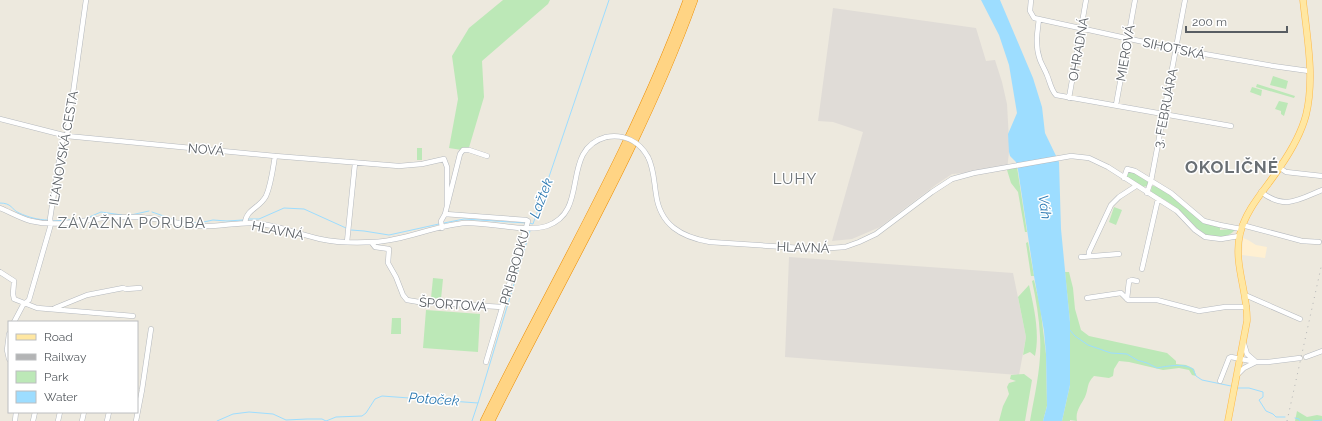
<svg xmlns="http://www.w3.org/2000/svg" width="1322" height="421" font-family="Raleway,sans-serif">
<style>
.commercial{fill:#fff0d2}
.industrial{fill:#e0dcd7}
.green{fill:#bce8b7}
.water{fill:#9dddff}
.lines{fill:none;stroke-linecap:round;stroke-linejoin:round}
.stream{stroke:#9dddff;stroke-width:1}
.minor-casing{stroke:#b5b9be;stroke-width:5.5}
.major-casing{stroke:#ffba46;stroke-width:7}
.highway-casing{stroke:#ec8d00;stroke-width:8}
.minor{stroke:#fff;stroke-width:4.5}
.major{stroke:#ffe7a2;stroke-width:6}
.highway{stroke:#ffd484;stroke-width:7}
.rail{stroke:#b3b4b5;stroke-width:1;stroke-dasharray:1 5;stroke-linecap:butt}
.minor-bridge-casing{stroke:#b5b9be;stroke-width:5.5;stroke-linecap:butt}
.minor-bridge{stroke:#fff;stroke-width:4.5}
.labels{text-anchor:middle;stroke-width:3;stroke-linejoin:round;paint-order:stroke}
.street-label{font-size:13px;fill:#585d62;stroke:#fff}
.water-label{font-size:14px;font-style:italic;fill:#2e7ab2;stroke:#fff}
.quarter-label{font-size:15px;letter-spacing:1px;fill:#696f74;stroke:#fff}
.district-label{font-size:17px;font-weight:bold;letter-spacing:1px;fill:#696f74;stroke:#fff}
</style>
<rect width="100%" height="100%" fill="#ede9de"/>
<path class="commercial" d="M1243,238L1248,240L1256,245L1267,247L1265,258L1242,255Z"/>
<path class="industrial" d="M833,8L976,28L986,61L995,60L1002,82L1007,104L1009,140L1014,151L1009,152L1007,170L952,174L937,184L880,227L852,239L832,241L863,132L833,122L818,121Z
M789,257L1013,273L1026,337L1019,375L785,357Z"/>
<path class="green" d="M503,0H550L548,4L482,61L484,97L468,151L449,148L458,99L452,56L469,28Z
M1273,76L1288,81L1286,89L1270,85Z
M1257,84L1295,96L1294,98L1256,87Z
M1252,87L1262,90L1261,96L1250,92Z
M1279,101L1288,103L1284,116L1281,114V111L1275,109Z
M417,148H422V160H417Z
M1017,167L1027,232H1025L1018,192L1011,183L1007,170Z
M1128,171H1132L1149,182L1147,186L1143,187L1127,177Z
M1152,186C1166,186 1190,212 1201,221L1206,224L1220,227V230L1232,229L1235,230C1231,234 1227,236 1222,237C1202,240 1192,221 1179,210C1171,203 1161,198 1152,193L1151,191Z
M1114,207L1122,210L1116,225L1109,222Z
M1028,242L1034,276H1031L1026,243Z
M1065,272H1069L1073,288L1075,309L1081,330L1089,336L1167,353L1176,361V364L1186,365L1194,369L1196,376L1192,375L1189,370L1179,368L1163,370L1129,362L1119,361L1114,369L1113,376L1109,378L1094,376C1086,384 1089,388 1085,397C1081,405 1075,411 1077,421L1070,420V421H1062L1070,385V322Z
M433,278L443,279L441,299L431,298Z
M1034,280L1040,305L1046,354L1047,406L1043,421H1030C1035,393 1042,364 1040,336C1039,317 1036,299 1032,281Z
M1029,285C1034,308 1040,332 1035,356L1030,352L1023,355L1026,337L1018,297Z
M426,310L480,314L478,352L423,348Z
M392,318H401V334H391Z
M1024,374L1032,380L1025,421H999L1003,406L1009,394L1007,387L1009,383L1016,381L1010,379L1011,375Z
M1297,411L1307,417L1317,415L1322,416V421H1295Z"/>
<path class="water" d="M981,0H1000L1033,78L1042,107L1045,133L1059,162L1061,229L1070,322V385L1062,421H1043L1047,406L1046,354L1044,331L1034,276L1018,170L1016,162L1010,156L1009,152L1008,134L1017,113L1009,65L999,35Z"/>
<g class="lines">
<path class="stream" d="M0,203C12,203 11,209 19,213C28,217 38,220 48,220
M152,212L178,221L199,223L213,220L227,221L243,220
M131,215L149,211
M87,218L101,212L122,215
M247,219H259L284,208L304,209L346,228
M53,221L84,219
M444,223L464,219L526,223
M529,223L533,224L609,0
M351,230L364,231L389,235L439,224
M1069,329L1075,336L1088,345L1111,353L1127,354L1137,360L1147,363L1157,368C1167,366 1184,363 1193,369L1196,376L1202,380L1231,386
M1236,388H1249L1263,392V397L1259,400L1266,411L1273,414L1276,417H1285
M1295,418L1299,419L1300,421
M217,421L233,414L249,412L273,414L286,420L307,419H322L326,421L336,417L362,416L366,413L375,399L382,396L478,403L530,231
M472,421L478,403
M1313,421L1322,420"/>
<g class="minor-casing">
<path id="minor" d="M1031,0L1030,11L1034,18L1176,49L1273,66L1309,71
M1039,19C1037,34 1035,46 1040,60C1042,65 1045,70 1047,75C1050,82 1051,90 1056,95L1231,126
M1069,98L1086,0
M1116,105L1135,0
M0,119L67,136L275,156L399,166L422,164L444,159L447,167V206
M648,157C654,169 654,182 656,194C660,225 681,237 710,242L816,249L845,247L859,242L876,234L932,192L952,179L974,173L1071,156L1089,158L1108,167L1177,211L1195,230L1205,237L1221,239L1239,236
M1280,168L1286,172L1322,176
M1124,178L1127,169L1135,171L1171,193L1204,221L1220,225L1241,229
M1261,192C1285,210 1298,200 1322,190
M1147,193L1151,181L1185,0
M0,208C10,212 20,218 31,221C56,227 80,221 104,218C114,217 125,217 135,217C157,217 179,225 201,226C219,227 237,222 255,223C277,225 298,234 320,239C338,243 356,243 374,242C405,241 435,225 466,223C490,222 525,233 547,226C591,211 559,150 606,137
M445,214L460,154L463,150H469L487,156
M245,223C246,209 260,208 266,196C271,185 273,168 275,156
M1242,225L1302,241L1319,242
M442,228L441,221L445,214L526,220L528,221L486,362
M347,242L355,163
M372,243L375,247L389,249L388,263L396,277L403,295L407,300L419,302L502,307
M1089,256V252L1111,205L1119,197L1136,186
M1081,257L1119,254
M1142,269L1158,199
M0,272L14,281L13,294L14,299L37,308L133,316
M1245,295L1300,319
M1087,298L1121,293L1128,300H1157L1199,311L1225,307H1247
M1127,299L1129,281L1132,280L1137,281
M55,308L87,295L123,288L126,289L140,288
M14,322L23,305L29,300L49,231L51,224L50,219L62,141L67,136L86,0
M9,334L7,350L9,359
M1244,344L1247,354L1255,361
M1306,357L1322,351
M1237,375L1244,368L1256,362
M1220,381L1229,358L1231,357L1256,362H1268L1300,358
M15,421L16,412
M33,421L35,412
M58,421L60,412
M82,421L84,412
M107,421L109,412
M136,421L142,390L151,329"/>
</g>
<g class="major-casing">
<path id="major" d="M1228,421L1247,321C1248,293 1233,263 1240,234C1246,208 1266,189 1280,167C1291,151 1301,134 1306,115C1315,78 1307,37 1303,0"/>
</g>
<g class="highway-casing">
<path id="highway" d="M484,421C553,281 633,147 687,0
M491,421C560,281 641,147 694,0"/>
</g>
<use href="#minor" class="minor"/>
<use href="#major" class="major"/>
<use href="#highway" class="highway"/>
<path class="rail" d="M1287,421L1322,263"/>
<g class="minor-bridge-casing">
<path id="minor-bridge" d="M606,137C624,134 639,141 648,157"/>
</g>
<use href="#minor-bridge" class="minor-bridge"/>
</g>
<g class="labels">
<g class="street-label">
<text transform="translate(1174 48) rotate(12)" y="5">SIHOTSKÁ</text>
<text transform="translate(1078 49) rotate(-80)" y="5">OHRADNÁ</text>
<text transform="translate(1125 53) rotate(-80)" y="5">MIEROVÁ</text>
<text transform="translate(1165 108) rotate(-79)" y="5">3. FEBRUÁRA</text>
<text transform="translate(63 148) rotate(-80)" y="5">IĽANOVSKÁ CESTA</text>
<text transform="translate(206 149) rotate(5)" y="5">NOVÁ</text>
<text transform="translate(278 230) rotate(11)" y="5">HLAVNÁ</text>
<text transform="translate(803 247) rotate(2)" y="5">HLAVNÁ</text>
<text transform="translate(514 267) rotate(-74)" y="5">PRI BRODKU</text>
<text transform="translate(453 304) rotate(4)" y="5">ŠPORTOVÁ</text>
</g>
<g class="water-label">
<text transform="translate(541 198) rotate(-69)" y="5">Lažtek</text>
<text transform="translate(1045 207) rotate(82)" y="5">Váh</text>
<text transform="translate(434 399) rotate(4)" y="5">Potoček</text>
</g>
<g class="quarter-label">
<text x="795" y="184">LUHY</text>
<text x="132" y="228">ZÁVAŽNÁ PORUBA</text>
</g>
<g class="district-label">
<text x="1232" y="173">OKOLIČNÉ</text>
</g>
</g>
<rect x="8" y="321" width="130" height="92" fill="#ffffff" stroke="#bcbec0"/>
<rect x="16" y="334" width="20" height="6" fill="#ffe7a2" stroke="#bcbec0"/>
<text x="44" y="341" font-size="12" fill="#585d62">Road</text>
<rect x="16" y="354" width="20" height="6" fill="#b3b4b5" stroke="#bcbec0"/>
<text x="44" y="361" font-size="12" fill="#585d62">Railway</text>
<rect x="16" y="371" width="20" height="12" fill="#bce8b7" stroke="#bcbec0"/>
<text x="44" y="381" font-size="12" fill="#585d62">Park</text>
<rect x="16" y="391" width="20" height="12" fill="#9dddff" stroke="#bcbec0"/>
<text x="44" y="401" font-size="12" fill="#585d62">Water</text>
<path d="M1186 26v6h101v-6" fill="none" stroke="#585d62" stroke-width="2"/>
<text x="1192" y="26" font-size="12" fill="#585d62" stroke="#ffffff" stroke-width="3" paint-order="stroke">200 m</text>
</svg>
